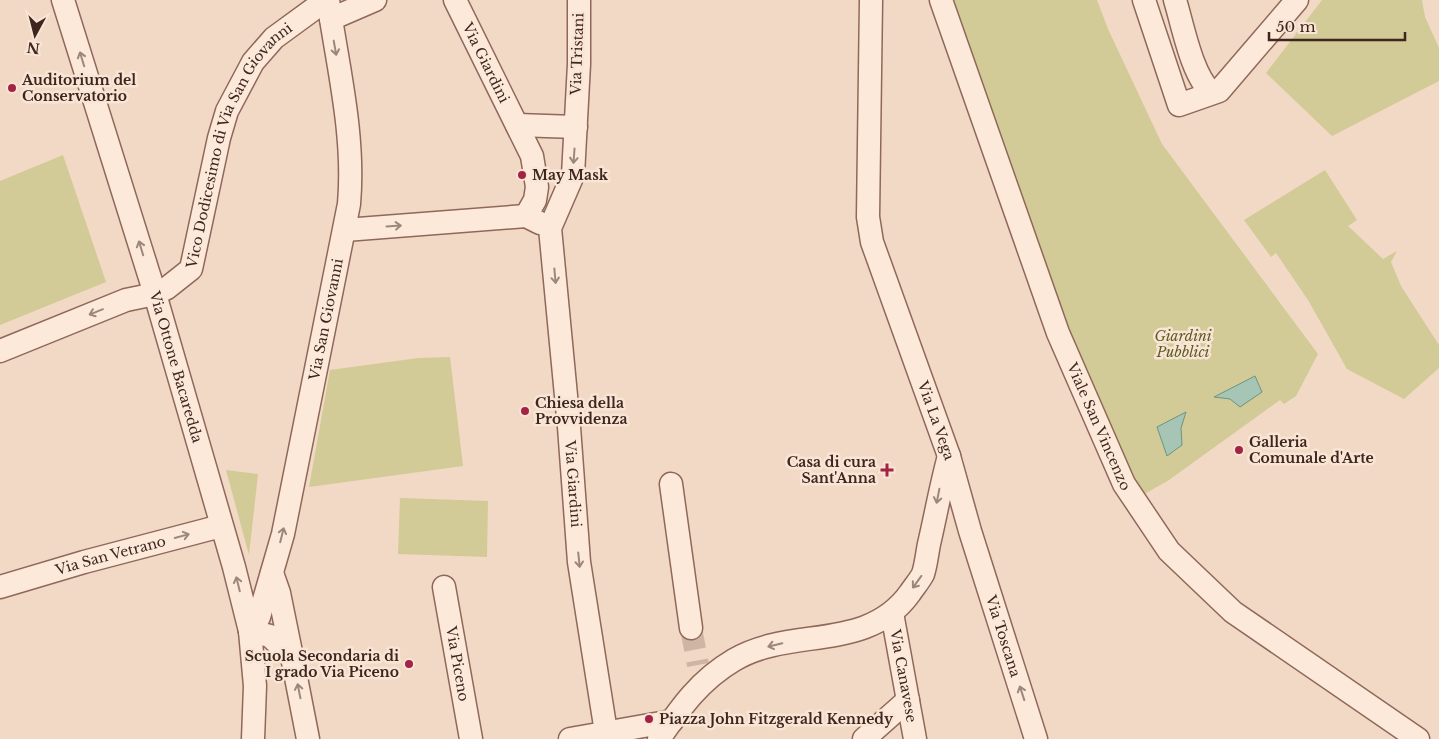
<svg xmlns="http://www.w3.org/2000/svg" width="1439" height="739" font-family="'Libre Baskerville',serif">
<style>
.green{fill:#d2ca97}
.water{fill:#a7c5b4;stroke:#6c9480}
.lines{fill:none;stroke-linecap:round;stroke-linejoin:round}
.minor-tunnel{stroke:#ceb5a4;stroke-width:22;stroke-dasharray:22 11;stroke-linecap:butt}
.minor-casing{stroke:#8f6859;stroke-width:25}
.minor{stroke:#fce9d9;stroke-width:22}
.oneway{stroke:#9d877c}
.poi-dot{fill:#a32344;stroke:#f9e5d5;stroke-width:2}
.labels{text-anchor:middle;stroke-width:5;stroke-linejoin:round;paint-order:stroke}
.street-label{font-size:14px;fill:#3e251e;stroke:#f9e5d5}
.poi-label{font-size:14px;font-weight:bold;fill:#3e251e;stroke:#f9e5d5;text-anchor:start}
.park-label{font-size:14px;font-style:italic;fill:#5c5c23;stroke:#f9e5d5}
</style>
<rect width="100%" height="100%" fill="#f2d9c5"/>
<path class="green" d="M950,0H1097L1108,29L1162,144L1318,354L1296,396L1284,404L1280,400L1169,480L1141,496L1067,333Z
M1322,0H1422L1425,17L1439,48V81L1332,136L1266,73Z
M63,155L106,282L0,325V181Z
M1325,170L1357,220L1348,226L1383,259L1397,251L1391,262L1401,286L1439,345V368L1404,399L1347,369L1308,300L1276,253L1271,257L1244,220Z
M450,357L463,466L309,487L330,370L418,358Z
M226,470L258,474L249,555Z
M400,498L488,501L487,557L398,554Z"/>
<path class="water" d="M1255,376L1262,392L1240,407L1230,399L1214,397Z
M1186,412L1181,428L1182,445L1167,456L1157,427Z"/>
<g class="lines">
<path class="minor-tunnel" d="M691,628L698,665"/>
<g class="minor-casing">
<g id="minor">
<path id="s1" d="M63,0L155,294L234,567L250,631L255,686L253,739"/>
<path id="s2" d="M455,0L532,156L537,187L535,200L526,216"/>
<path id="s3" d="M579,0V64L573,175L550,228L569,427L579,562L606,732L609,739"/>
<path id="s4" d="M871,0L868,217L872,242L949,456L970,531L1036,739"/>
<path id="s5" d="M941,0L1058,333L1124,484L1169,551L1233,612L1418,739"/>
<path d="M1144,0L1179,105L1219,91L1297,0"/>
<path d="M1175,0C1183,26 1192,76 1212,93"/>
<path d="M331,19L375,0"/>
<path d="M517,125L576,127"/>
<path d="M345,230L526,216L540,223"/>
<path id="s6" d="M0,351L126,300L155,294L167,288L191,269L219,138L227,111L253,62L274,38L326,0"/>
<path d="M671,484L691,628"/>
<path d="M272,573L279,593L292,657"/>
<path id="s7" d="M0,587L84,562L221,526"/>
<path id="s8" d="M444,587L471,739"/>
<path id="s9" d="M892,613L915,739"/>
<path id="s10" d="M250,631L259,617L283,534L349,204C355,135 338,68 328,0"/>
<path d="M250,631L270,636L292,657L308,739"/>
<path d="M570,739L672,721"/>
<path d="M659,739C681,707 700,680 734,660C791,626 867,653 910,593C914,587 920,580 923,574C926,565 927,554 929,544C936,514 941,485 949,456"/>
<path d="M864,739L908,700"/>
</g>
</g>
<use href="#minor" class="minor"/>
</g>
<defs><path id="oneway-shaft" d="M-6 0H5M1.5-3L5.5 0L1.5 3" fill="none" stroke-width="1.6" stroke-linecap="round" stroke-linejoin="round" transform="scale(1.25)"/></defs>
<g class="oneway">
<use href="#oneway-shaft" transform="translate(335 48) rotate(80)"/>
<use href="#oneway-shaft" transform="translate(82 59) rotate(-107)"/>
<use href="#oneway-shaft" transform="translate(574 156) rotate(94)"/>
<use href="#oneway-shaft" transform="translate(394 226) rotate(-4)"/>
<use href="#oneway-shaft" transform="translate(141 248) rotate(-107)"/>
<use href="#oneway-shaft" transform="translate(555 276) rotate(85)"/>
<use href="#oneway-shaft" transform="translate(96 312) rotate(158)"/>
<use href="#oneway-shaft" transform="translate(938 496) rotate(101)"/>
<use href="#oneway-shaft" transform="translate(282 535) rotate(-76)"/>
<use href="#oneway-shaft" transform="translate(182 536) rotate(-15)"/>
<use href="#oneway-shaft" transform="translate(579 560) rotate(84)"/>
<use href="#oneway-shaft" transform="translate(917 582) rotate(126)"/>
<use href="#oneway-shaft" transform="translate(238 584) rotate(-104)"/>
<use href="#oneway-shaft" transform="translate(775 645) rotate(167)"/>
<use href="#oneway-shaft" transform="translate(299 691) rotate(-101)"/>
<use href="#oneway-shaft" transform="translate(1022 693) rotate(-108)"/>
</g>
<g class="poi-dot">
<circle cx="12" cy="88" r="5"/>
<circle cx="522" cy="175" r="5"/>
<circle cx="525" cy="411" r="5"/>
<circle cx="1239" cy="450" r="5"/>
<path d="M884.5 462.5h5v5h5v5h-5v5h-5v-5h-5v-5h5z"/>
<circle cx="409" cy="664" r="5"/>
<circle cx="649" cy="719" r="5"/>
</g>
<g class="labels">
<g class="street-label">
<text transform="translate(577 54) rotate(-88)" y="5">Via Tristani</text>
<text dy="5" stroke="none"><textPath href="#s2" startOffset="70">Via Giardini</textPath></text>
<text dy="5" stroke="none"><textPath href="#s6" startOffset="345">Vico Dodicesimo di Via San Giovanni</textPath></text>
<text dy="5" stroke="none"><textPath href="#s10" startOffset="322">Via San Giovanni</textPath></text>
<text dy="5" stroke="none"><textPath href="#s1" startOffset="384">Via Ottone Bacaredda</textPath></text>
<text dy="5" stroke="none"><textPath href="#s4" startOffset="432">Via La Vega</textPath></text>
<text dy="5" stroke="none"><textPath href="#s5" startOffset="455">Viale San Vincenzo</textPath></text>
<text dy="5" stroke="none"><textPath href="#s3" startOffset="490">Via Giardini</textPath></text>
<text dy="5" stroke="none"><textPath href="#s7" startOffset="115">Via San Vetrano</textPath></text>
<text dy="5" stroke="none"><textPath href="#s4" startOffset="658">Via Toscana</textPath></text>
<text dy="5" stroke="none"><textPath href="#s8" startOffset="78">Via Piceno</textPath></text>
<text dy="5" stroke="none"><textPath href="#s9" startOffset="64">Via Canavese</textPath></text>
</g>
<g class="poi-label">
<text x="22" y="85">Auditorium del<tspan x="22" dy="16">Conservatorio</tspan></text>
<text x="532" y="180">May Mask</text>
<text x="535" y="408">Chiesa della<tspan x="535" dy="16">Provvidenza</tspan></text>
<text x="1249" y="447">Galleria<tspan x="1249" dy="16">Comunale d'Arte</tspan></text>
<text x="876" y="467" text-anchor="end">Casa di cura<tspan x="876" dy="16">Sant'Anna</tspan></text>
<text x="399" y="661" text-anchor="end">Scuola Secondaria di<tspan x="399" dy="16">I grado Via Piceno</tspan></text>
<text x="659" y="724">Piazza John Fitzgerald Kennedy</text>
</g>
<g class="park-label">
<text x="1183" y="341">Giardini<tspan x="1183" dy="16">Pubblici</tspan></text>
</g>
</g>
<g transform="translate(35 35) rotate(187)" stroke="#f9e5d5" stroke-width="4" paint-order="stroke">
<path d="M0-4L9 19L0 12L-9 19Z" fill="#3e251e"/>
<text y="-8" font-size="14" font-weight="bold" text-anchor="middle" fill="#3e251e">N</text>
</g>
<path d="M1269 32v8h136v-8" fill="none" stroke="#3e251e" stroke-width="2.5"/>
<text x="1276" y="32" font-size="15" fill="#3e251e" stroke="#f9e5d5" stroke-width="4" paint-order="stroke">50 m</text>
</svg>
